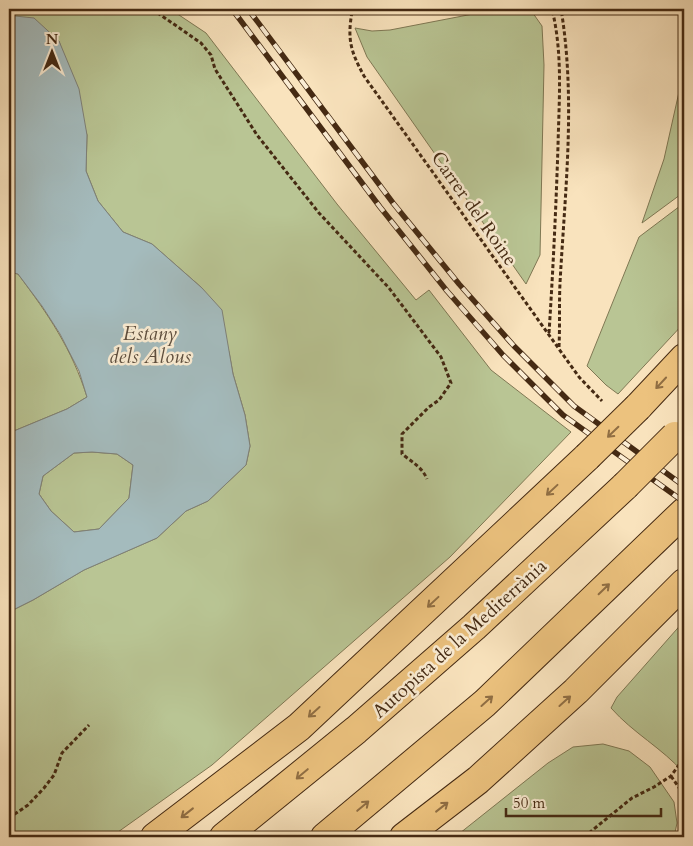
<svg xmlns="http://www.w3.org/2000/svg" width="693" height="846" font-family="Cardo,serif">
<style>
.green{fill:#b9c594;stroke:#7f7854}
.water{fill:#a4bbbd;stroke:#7e8179;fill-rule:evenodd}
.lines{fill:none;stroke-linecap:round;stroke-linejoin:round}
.trunk-casing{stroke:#452a13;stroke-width:30}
.motorway-casing{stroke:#452a13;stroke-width:30}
.path{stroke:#452a13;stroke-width:3;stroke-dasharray:4 2.5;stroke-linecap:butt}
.trunk{stroke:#ecc27e;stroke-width:28}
.motorway{stroke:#ecc27e;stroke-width:28}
.rail-casing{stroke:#452a13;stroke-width:5.5}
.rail{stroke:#fbedd4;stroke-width:4;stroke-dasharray:11;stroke-linecap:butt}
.trunk-bridge-casing{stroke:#452a13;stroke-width:30;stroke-linecap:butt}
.motorway-bridge-casing{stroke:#452a13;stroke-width:30;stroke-linecap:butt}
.trunk-bridge{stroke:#ecc27e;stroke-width:28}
.motorway-bridge{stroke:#ecc27e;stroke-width:28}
.oneway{stroke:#906e43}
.labels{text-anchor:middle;stroke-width:5;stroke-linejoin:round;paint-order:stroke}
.street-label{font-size:19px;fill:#452a13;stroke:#fbedd4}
.water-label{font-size:20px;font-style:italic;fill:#5d4e3e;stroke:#fbedd4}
</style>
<rect width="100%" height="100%" fill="#f9e3bd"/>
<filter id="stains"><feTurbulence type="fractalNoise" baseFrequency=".004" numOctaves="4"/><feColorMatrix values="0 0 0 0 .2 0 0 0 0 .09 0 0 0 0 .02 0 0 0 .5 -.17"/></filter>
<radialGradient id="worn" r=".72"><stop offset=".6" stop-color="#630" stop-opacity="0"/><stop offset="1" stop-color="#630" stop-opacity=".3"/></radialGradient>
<path class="green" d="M9,9H170L206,33L337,204L416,300L429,290L491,370L571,432L450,557L212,765L111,837H9V612L33,600L84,570L157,538L186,511L208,501L246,465L250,446L245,415L233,374L229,352L202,288L152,244L123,232L98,201L86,171L87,135L59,41L15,16L9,17Z
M499,9H530L542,26L544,65L540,255L526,284L367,57L355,28L372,31L390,30Z
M684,78V192L642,223L664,159L681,83Z
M684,203V323L618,394L606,385L587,366L639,237Z
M9,272L18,274C48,314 72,349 87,397L67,409L9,433Z
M92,452L117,454L133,465L129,498L99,529L74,532L51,511L39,494L43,476L74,453Z
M684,621V773C662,748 633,733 611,708L617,697Z
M603,744L629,751L650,767L674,802L677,823L674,837H455L548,763L573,747Z"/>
<path class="water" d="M15,16L34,18L59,41L79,89L87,135L86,171L98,201L123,232L152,244L202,288L222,310L233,374L245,415L250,446L246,465L208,501L186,511L157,538L84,570L33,600L9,612V433L67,409L87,397L79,371L60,334L42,306L18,274L9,272V17ZM92,452L117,454L133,465L129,498L99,529L74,532L51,511L39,494L43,476L74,453Z"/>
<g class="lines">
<g class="trunk-casing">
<path id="trunk" d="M638,407L684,358
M155,837L299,727L587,457
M404,837L478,780L576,691L684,583"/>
</g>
<g class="motorway-casing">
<path id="motorway" d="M224,837L356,730L474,627L625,486
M325,837L485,703L684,512"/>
</g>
<path class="path" d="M152,9L201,43L211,55L215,69L257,135L319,213L389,288L441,357L451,383L439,400L429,407L402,434V454C412,462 422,467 427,479
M352,12C347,40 351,52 364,76L579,377L602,401
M549,333C553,271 556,208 558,146C559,100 563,54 552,9
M559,347C560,326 559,304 560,283C565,191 576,99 561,9
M671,776L684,795
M9,818L28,805L44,788L54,775L62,753L89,725
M584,837L632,798L654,787L671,776L684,758"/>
<use href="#trunk" class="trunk"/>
<use href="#motorway" class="motorway"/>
<g class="rail-casing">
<path id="rail" d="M232,9L380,207L447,291L503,355L563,415L684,502
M248,9L393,203L459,284L514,346L574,406L684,486"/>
</g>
<use href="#rail" class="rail"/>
<g class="trunk-bridge-casing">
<path id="trunk-bridge" d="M587,457L638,407"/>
</g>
<g class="motorway-bridge-casing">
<path id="motorway-bridge" d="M625,486L675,436"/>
</g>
<use href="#trunk-bridge" class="trunk-bridge"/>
<use href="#motorway-bridge" class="motorway-bridge"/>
</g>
<defs><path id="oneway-shaft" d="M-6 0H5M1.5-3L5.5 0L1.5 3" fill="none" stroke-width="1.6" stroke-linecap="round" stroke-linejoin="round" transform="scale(1.25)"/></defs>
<g class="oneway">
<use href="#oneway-shaft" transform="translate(661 383) rotate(133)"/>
<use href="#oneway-shaft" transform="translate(613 432) rotate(136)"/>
<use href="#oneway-shaft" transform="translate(552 490) rotate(137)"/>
<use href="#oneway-shaft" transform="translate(604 589) rotate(-44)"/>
<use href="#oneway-shaft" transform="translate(433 602) rotate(137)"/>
<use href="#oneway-shaft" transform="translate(487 701) rotate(-42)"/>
<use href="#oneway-shaft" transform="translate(565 701) rotate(-42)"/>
<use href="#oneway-shaft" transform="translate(314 712) rotate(138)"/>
<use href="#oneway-shaft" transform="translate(302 774) rotate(140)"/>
<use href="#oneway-shaft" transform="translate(363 806) rotate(-40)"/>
<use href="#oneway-shaft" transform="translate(442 807) rotate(-38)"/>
<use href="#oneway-shaft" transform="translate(187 813) rotate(142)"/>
</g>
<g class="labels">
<g class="street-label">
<text transform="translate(475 208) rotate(55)" y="7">Carrer del Roine</text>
<text transform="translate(459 638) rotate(-42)" y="7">Autopista de la Mediterrània</text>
</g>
<g class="water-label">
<text x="150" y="340">Estany<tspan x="150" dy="23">dels Alous</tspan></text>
</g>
</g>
<rect width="693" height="846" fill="none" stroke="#f9e3bd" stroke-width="30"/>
<rect x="10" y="10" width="673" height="826" fill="none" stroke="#452a13" stroke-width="2.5"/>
<rect x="15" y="15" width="663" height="816" fill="none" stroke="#452a13"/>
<g transform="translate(52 52)" stroke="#fbedd4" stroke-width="4" paint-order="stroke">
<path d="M0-4L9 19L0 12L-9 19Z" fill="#452a13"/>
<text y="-8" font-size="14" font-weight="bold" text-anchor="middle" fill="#452a13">N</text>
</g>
<path d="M506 808v8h155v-8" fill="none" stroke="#452a13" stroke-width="2.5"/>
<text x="513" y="808" font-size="15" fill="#452a13" stroke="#fbedd4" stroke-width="4" paint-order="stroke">50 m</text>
<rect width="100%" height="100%" filter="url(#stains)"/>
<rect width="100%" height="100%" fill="url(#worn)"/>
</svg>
